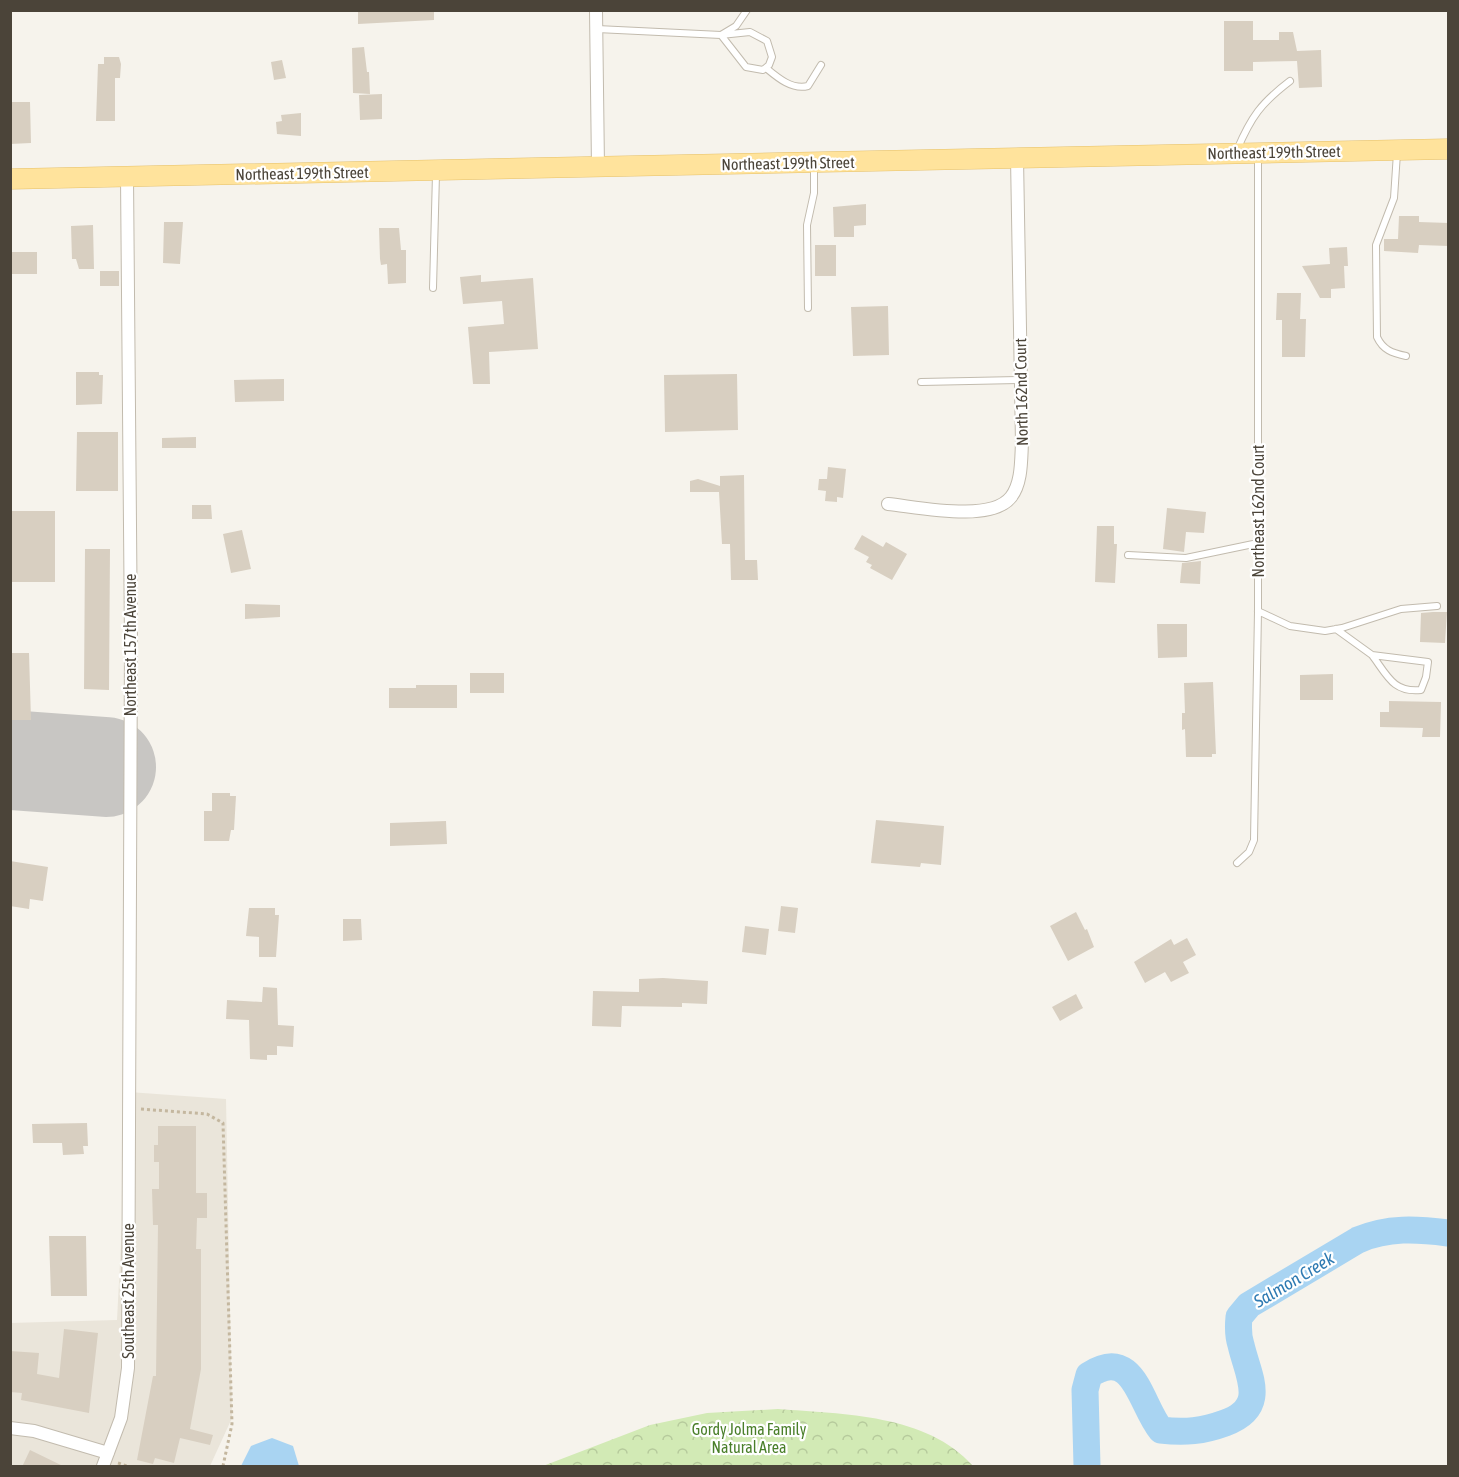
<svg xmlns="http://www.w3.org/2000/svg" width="1459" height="1477" font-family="'Asap Condensed',sans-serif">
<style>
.residential{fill:#eae5da}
.park{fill:url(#park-crowns)}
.water{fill:#a9d4f2}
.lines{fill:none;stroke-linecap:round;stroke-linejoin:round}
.river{stroke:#a9d4f2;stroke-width:27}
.runway{stroke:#c8c6c3;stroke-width:100}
.building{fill:#d8cfc1}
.lane-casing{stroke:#c2bbae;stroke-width:8}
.street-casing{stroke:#c2bbae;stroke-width:14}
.primary-casing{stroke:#e6c16a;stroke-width:21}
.path{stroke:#c4b79f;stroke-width:3;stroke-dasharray:3 3;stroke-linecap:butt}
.lane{stroke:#fff;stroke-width:6}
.street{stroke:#fff;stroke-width:12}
.primary{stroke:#ffe39c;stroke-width:20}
.labels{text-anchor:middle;stroke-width:4.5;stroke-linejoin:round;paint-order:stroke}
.street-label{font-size:16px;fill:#4b4439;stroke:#fff}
.park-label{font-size:16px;fill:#4a7f2a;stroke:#fff}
.water-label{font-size:18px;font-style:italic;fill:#2e7ab2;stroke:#fff}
</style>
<defs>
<pattern id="park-crowns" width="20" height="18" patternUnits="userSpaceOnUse" patternTransform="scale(1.5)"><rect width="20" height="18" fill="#d2eab5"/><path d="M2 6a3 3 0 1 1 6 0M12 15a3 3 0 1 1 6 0" fill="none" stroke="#b6ca9c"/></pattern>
</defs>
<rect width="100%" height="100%" fill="#f6f3ec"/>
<path class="residential" d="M129,1092L226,1099L232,1418L210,1466H11L10,1323L117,1320Z"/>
<path class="park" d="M778,1409C843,1414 927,1414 973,1466H543L650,1425L707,1413Z"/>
<path class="water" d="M272,1438L293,1446L299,1466H241L251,1446Z"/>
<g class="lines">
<path class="river" d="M1087,1466L1085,1390L1089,1375C1135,1345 1140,1405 1161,1430C1185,1433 1203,1431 1225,1423C1269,1407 1248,1376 1241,1345C1238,1336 1238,1327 1239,1317L1249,1305L1358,1240C1388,1227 1417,1229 1448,1233"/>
<path class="runway" d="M10,760L106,767"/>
</g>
<path class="building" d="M358,10H434V20L358,24Z
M1224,21H1253V40H1279V32H1293L1297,51L1321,50L1322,87L1299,88L1297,61L1253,62V71H1224Z
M364,47L367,72H369L370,94L353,93L352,48Z
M104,57H119L121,64L120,78H115V121H96L98,64H104Z
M282,60L286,78L274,80L271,62Z
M382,94V119L360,120L359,95Z
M10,102H30L31,143L10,144Z
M301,113V136L277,134L276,122L282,121L281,115Z
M866,204V225L854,226V237H834L833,207Z
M1399,216H1419V222L1449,223V246L1419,245L1418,253L1384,251V239H1398Z
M164,222H183L180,264L163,263Z
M93,225L94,269H79L76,259H72L71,226Z
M379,228H399L401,250H406V283L388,284L387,264L381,265L380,259Z
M815,245H836V276H815Z
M1347,247L1348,266H1344L1345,288L1331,289V298H1320L1302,266L1330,264L1329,248Z
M10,252H37V274H10Z
M100,271H119V286H100Z
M481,275V282L533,278L538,349L489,352L490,384H473L468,327L504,324L502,301L463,304L460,277Z
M1277,293H1301L1300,319H1306L1305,357H1282V320H1276Z
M888,306L889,355L853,356L851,307Z
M76,372H99V375H103L102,404L76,405Z
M737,374L738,430L665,432L664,375Z
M284,379V401L235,402L234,380Z
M77,432H118V491H76Z
M196,437V448H162V438Z
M828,467L846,469L843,498L837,497V502L825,501L826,491L818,490L819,479H827Z
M744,475L745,560H757L758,580H731L730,544H722L719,492H690V481L698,479L720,486V476Z
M192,505H211L212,519H192Z
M1167,508L1206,512L1204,533L1186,532L1184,552L1163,549Z
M10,511H55V582H10Z
M1097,526H1114V544H1117L1115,583L1095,582Z
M242,530L251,569L231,573L223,534Z
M862,535L883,547L886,542L907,554L892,580L870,568L872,565L866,562L869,557L854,549Z
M85,549H110L109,690L84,689Z
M1201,561L1200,584L1180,583L1182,563Z
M245,604L280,605V617L245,619Z
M1433,612H1447L1445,643L1420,642L1421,613Z
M1157,624H1187V657L1158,658Z
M10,653H29L31,720H10Z
M470,673H504V693H470Z
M1333,674V700H1300V675Z
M1213,682L1216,754H1212V757H1186L1185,729L1182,730V713H1185L1184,683Z
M416,685H457V708H389V688H416Z
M1389,701L1441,702L1440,737H1422L1423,728L1380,727V712H1389Z
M212,793H230V796H236L234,830H231L229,841H204V811H212Z
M876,820L944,826L941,865L921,863L920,867L871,863Z
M446,821L447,844L390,846V823Z
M10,861L48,867L43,901L30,899L29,909L10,906Z
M781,906L798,908L795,933L778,931Z
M249,908H275V915H279L276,957H259V937L246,936Z
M1076,912L1085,930L1087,929L1094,947L1068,961L1050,926Z
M343,919H361L362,940L343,941Z
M745,926L769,929L766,955L742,952Z
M1187,938L1196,955L1183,962L1189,973L1171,982L1165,972L1145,983L1134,962L1171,939L1174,945Z
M663,978L708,981L707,1004L682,1003V1007L622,1006L621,1027L592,1026L593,991L639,992V979Z
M263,987L277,988L278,1025L294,1026L293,1047L277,1046V1055H267V1060L250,1059L249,1020L226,1019L227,1000L262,1002Z
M1076,994L1083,1008L1060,1021L1052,1007Z
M87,1123L88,1146H83L84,1154L63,1155L62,1143H33L32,1124Z
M158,1126H196V1193H207V1218H197L196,1249H201V1369L190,1429L213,1435L210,1445L180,1438L174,1463L155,1458L153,1464L137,1460L153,1376H156L158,1225H153L152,1189H159V1162H154V1145H158Z
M49,1236H86L87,1296H51Z
M64,1329L98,1333L89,1413L21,1400L22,1393L10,1392V1351L39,1353L37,1374L59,1378Z
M30,1450L65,1467H22Z"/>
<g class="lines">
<g class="lane-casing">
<path id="lane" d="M597,29L721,35L750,32L767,41L772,57L769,65L763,70L746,67L721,35L736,26L747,10
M766,68C778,78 792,90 808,86L821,65
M1237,150C1251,117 1261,103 1290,81
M1397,153L1394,198L1376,245L1377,337C1383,350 1392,353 1406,356
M433,288L436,174
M808,308L807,225L814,193V166
M921,382L1021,380
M1128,555L1186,558L1258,543
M1258,611L1290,626L1325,631L1342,628L1401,609L1437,606
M1336,629L1372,655L1428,662L1426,677L1421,690C1393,693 1387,675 1372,655
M1237,863L1249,852L1254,840L1258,611V156"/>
</g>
<g class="street-casing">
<path id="street" d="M596,10L598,167
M888,504C918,507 991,523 1011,497C1022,483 1021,460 1022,443L1017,158
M10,1428L34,1431L108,1453
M103,1466L121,1418L128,1368L131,642L127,177"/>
</g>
<g class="primary-casing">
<path id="primary" d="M10,179L1448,149"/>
</g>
<path class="path" d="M141,1109L207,1114L223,1123L232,1424L223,1466
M118,1463L127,1466"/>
<use href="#lane" class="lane"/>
<use href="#street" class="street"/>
<use href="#primary" class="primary"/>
</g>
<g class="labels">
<g class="street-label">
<text transform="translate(1274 152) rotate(-1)" y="6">Northeast 199th Street</text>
<text transform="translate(788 163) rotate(-1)" y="6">Northeast 199th Street</text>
<text transform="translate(302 173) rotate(-1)" y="6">Northeast 199th Street</text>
<text transform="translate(1021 392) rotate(-91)" y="6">North 162nd Court</text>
<text transform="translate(1258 511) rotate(-90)" y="6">Northeast 162nd Court</text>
<text transform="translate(130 645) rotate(-90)" y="6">Northeast 157th Avenue</text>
<text transform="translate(128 1291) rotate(-90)" y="6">Southeast 25th Avenue</text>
</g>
<g class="park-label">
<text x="749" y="1435">Gordy Jolma Family<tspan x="749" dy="18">Natural Area</tspan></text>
</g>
<g class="water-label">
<text transform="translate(1294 1280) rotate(-31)" y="6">Salmon Creek</text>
</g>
</g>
<rect width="1459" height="1477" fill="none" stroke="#4b4439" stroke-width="24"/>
</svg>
